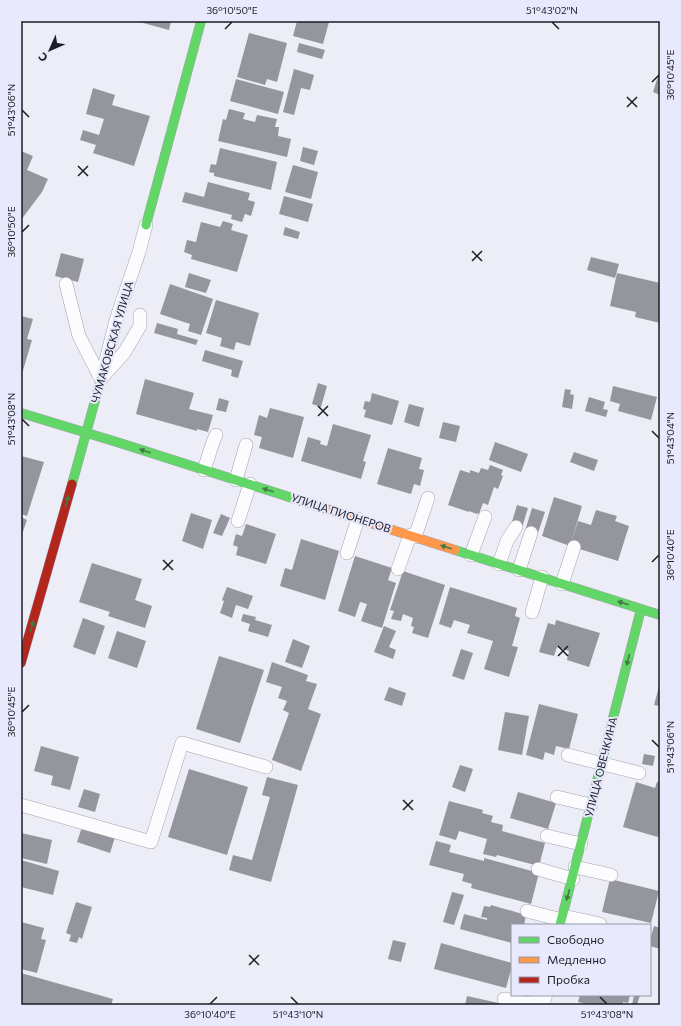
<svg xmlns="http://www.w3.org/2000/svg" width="681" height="1026" font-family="Commissioner,sans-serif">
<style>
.building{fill:#94959d}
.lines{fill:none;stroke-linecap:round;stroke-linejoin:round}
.lane-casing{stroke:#a4a4ad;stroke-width:14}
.street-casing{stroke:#a4a4ad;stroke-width:23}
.fast-casing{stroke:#a4a4ad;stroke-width:10}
.slow-casing{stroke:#a4a4ad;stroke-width:10}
.jam-casing{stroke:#a4a4ad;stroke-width:10}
.lane{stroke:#fcfcfe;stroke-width:13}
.street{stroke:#fcfcfe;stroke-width:22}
.fast{stroke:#63d668;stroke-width:9}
.slow{stroke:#ff974d;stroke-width:9}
.jam{stroke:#b3261e;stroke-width:9}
.oneway{fill:#407a46}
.ticks{fill:none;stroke:#1c1d25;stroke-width:1.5}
.labels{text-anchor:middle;stroke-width:4;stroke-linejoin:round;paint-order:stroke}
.street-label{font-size:11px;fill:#1c1d25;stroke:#e8e9fc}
.neatline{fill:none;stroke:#1c1d25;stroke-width:1.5}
.ticks-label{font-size:10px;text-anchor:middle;fill:#1c1d25}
</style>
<rect width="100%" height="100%" fill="#ecedf7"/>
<path class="building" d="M136,21H171L169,30Z
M297,21H325L329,22L323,44L293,36Z
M249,33L287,43L277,82L267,79L265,85L237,77Z
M299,43L325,50L322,59L297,52Z
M294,69L314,75L310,90L301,88L294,115L283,112Z
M660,70V95L653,92Z
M236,79L284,92L278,114L230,101Z
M93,88L115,95L112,105L150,116L134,166L93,153L96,145L80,140L83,130L99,135L104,119L86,114Z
M229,109L245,113L243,119L255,122L257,115L277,119L275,127H279L278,136L291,139L287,157L218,141L223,119L226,120Z
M303,147L318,151L314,165L300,161Z
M220,148L277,162L271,190L214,176V173L209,172L211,164L216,165Z
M21,151L33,156L27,170L48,179L42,192L21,220Z
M293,165L318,172L311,199L285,192Z
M208,182L250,193L248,200L255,202L251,216L245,214L242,222L231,219L232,215L182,202L185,192L204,197Z
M284,196L313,204L308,222L279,214Z
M223,221L233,224L231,230L248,235L237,272L191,259L192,255L184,252L187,240L196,242L201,222L220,227Z
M285,227L300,232L298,239L283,235Z
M61,253L84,259L78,282L55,276Z
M591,257L619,264L615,278L587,270Z
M189,273L211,280L206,293L185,287Z
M617,273L660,283V323L635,317L636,312L610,306Z
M170,284L213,299L201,335L188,331L190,324L160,314Z
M216,300L259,313L250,346L236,342L234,350L220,346L222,338L206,333Z
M21,316L33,319L27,339L32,340L21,377Z
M157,323L178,329L177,334L198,340L196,345L154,333Z
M205,350L243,361L238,378L231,376L232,370L202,361Z
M145,379L194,393L189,409L213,415L208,432L197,429V431L136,414Z
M318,383L327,386L321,407L312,404Z
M613,386L657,397L651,420L618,411L620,404L610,401Z
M565,389L571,390L570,394L574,395L572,409L562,407Z
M372,393L399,401L392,425L364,417L366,410L363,409L365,401L370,402Z
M589,397L605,402L603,409L608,410L606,417L585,411Z
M219,398L229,401L226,412L216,410Z
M409,404L424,408L419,427L404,422Z
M270,408L304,417L293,458L259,448L262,437L254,435L259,415L267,418Z
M443,422L460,426L456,442L439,438Z
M333,424L371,435L363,461L366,462L361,479L301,461L308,437L321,441L320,444L327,446Z
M495,442L528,454L521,472L489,460Z
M388,448L422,458L419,469L424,470L420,486L414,484L411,494L377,484Z
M574,452L598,460L594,471L570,462Z
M21,456L44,462L27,516L21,514Z
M490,465L503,470L501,475L503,476L498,489L494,487L488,505L483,503L479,514L477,513V514L469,511V512L448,505L460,470L470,473V470L479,473L481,468L488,470Z
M554,497L582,506L570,546L542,536Z
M517,505L528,508L522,528L511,525Z
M532,508L545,512L537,536L525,531Z
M596,510L617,516L615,521L629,526L618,561L570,546L578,521L591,525Z
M191,513L212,520L203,549L182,541Z
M221,514L230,518L222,536L213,533Z
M21,517L27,520L21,537Z
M246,524L276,534L266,564L236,555L238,547L233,545L236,534L242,536Z
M301,539L339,551L325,600L280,586L285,568L292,570Z
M355,556L392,568L388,580L396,583L382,628L361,621L367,604L360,602L355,617L338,611Z
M92,563L142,579L135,600L152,606L145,628L108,616L110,612L79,602Z
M403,571L445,585L428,638L412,633L414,627L411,626L413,618L403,614L401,621L391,619L394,611L390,610Z
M227,587L253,596L248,609L236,605L232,618L220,613L224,601L222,600Z
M450,587L517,608L515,616L520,618L512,646L518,647L509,677L484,669L493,641L467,633L470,625L454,620L451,628L439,624Z
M243,614L256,617L255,620L272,625L268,637L248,631L250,624L241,621Z
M83,618L105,626L95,655L73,647Z
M556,620L600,633L589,667L567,660L569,651L557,647L554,656L539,652L548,623L555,625Z
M384,626L396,631L389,647L396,650L393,659L374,652Z
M117,631L146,641L137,668L108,658Z
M293,639L310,646L302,668L285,662Z
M461,649L473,653L464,680L452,676Z
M219,656L264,670L240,743L196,729Z
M272,662L308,675L306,681L317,684L308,709L321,714L301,771L272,760L289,713L283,710L287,701L278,698L282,687L266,682Z
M660,683V706L654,705Z
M389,687L406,693L402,706L384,700Z
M539,704L578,714L569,749L556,746L554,755L545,752L543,760L526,755Z
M505,712L529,716L522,755L498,750Z
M41,746L79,757L70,790L51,785L53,776L34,771Z
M644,754L655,756L653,766L642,764Z
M460,765L473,769L465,792L452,787Z
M189,769L248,787L227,855L168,837Z
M267,777L298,785L271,882L229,870L233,855L252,860L270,797L262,795Z
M636,782L655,788L657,782H660V828L658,837L623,827Z
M84,789L100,794L95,812L78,807Z
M518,792L556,803L548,829L510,818Z
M449,801L483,810L482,813L493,816L491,822L503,825L502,831L545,843L539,866L497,855L496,857L483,854L487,839L459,831L456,840L439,835Z
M82,827L115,837L110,853L77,842Z
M21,833L52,840L47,864L21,858Z
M436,841L451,845L449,852L484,861V858L539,873L531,904L471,888L472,884L462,881L464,874L429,865Z
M21,860L59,871L53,895L21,887Z
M610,879L659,891L651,923L602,912Z
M452,892L464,895L454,925L443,922Z
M76,902L92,907L82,939L79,937L77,943L69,941L71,935L66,933Z
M491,905L526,915L524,925H512V943L460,929L464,914L487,920V918L481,917L484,906L490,907Z
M21,922L44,928L41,939L46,940L37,973L21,969Z
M654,926L660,928V949L650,946V940Z
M393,940L406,943L401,962L388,959Z
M441,943L512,963V966L506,988L434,969Z
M21,973L113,999L111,1005H21Z
M580,995H630L628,1003L623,1002V1005H591L578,1002Z
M634,995H640L637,1005H632Z
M467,996L503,1004V1005H465Z"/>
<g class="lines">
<g class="lane-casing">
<path id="lane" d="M66,284L79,336L101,379
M103,376L124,353L140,326V315
M101,379L117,317L139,252L146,225
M204,470L213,442L216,435
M236,480L246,445
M238,521L250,484
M415,537L428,498
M347,553L358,519
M471,555L485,517
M499,564L507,541L516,527
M398,569L410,535
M519,570L531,533
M562,584L574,547
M532,612L542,577
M568,755L639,773
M557,797L591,805
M21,805L151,842L182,743L266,767
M547,836L581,844
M575,867L611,875
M538,869L573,879
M527,911L562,920
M563,916L600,924
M504,999L538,1005"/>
</g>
<g class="street-casing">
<path id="street" d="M538,1005L541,995"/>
</g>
<g class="fast-casing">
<path id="fast" d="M146,225L201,21
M21,413L120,443L314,505
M72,484L101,379
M455,550L660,615
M560,925L641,609"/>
</g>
<g class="slow-casing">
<path id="slow" d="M314,505L455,550"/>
</g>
<g class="jam-casing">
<path id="jam" d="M21,663L72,484"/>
</g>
<use href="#lane" class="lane"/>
<use href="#street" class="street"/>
<use href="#fast" class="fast"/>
<use href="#slow" class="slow"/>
<use href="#jam" class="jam"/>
</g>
<defs><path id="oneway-solid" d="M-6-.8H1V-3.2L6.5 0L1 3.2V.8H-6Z"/></defs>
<g class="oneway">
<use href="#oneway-solid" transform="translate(145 451) rotate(-162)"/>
<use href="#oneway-solid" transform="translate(268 490) rotate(-162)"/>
<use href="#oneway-solid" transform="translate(67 501) rotate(-74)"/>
<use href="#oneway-solid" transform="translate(446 547) rotate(-162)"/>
<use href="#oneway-solid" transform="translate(623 603) rotate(-162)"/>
<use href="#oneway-solid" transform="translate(32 626) rotate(-74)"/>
<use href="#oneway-solid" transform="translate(628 660) rotate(104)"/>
<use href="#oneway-solid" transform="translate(568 895) rotate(105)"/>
</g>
<path class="ticks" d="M552,22L559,29M225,29L232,22M652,82L659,75M627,97L637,107M627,107L637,97M22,110L29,117M78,166L88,176M78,176L88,166M22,232L29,225M472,251L482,261M472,261L482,251M318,406L328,416M318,416L328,406M22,419L29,426M652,431L659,438M163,560L173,570M652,562L659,555M163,570L173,560M558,646L568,656M558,656L568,646M22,712L29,705M652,740L659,747M403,800L413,810M403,810L413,800M249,955L259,965M249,965L259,955M291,997L298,1004M600,997L607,1004M210,1004L217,997"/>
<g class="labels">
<g class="street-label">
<text transform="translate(112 342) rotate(-74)" y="4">ЧУМАКОВСКАЯ УЛИЦА</text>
<text transform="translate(341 513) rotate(18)" y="4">УЛИЦА ПИОНЕРОВ</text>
<text transform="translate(601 767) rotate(-76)" y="4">УЛИЦА ОВЕЧКИНА</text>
</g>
</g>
<rect width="681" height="1026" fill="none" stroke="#e8e9fc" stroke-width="44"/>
<rect x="511" y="924" width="140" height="72" fill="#e8e9fc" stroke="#9697a6"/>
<rect x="519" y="937" width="20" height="6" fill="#63d668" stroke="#9697a6"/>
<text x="547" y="944" font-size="12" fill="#1c1d25">Свободно</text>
<rect x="519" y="957" width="20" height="6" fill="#ff974d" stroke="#9697a6"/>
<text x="547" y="964" font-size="12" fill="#1c1d25">Медленно</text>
<rect x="519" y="977" width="20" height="6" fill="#b3261e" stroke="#9697a6"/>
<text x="547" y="984" font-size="12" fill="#1c1d25">Пробка</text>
<g transform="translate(50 50) rotate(225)" stroke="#e8e9fc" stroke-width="3" paint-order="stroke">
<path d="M0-3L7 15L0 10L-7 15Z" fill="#1c1d25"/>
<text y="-6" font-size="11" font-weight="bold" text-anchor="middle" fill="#1c1d25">С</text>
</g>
<rect x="22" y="22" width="637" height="982" class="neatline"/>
<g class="ticks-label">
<text x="232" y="14">36°10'50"E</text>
<text x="552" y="14">51°43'02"N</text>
<text transform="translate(670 75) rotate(-90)" y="4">36°10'45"E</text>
<text transform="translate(11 110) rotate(-90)" y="4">51°43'06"N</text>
<text transform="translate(11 232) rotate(-90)" y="4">36°10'50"E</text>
<text transform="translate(11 419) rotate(-90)" y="4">51°43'08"N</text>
<text transform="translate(670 438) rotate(-90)" y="4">51°43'04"N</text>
<text transform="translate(670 555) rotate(-90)" y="4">36°10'40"E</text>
<text transform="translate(11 712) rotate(-90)" y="4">36°10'45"E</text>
<text transform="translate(670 747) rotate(-90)" y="4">51°43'06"N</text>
<text x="210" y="1018">36°10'40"E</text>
<text x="298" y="1018">51°43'10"N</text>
<text x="607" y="1018">51°43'08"N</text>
</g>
</svg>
